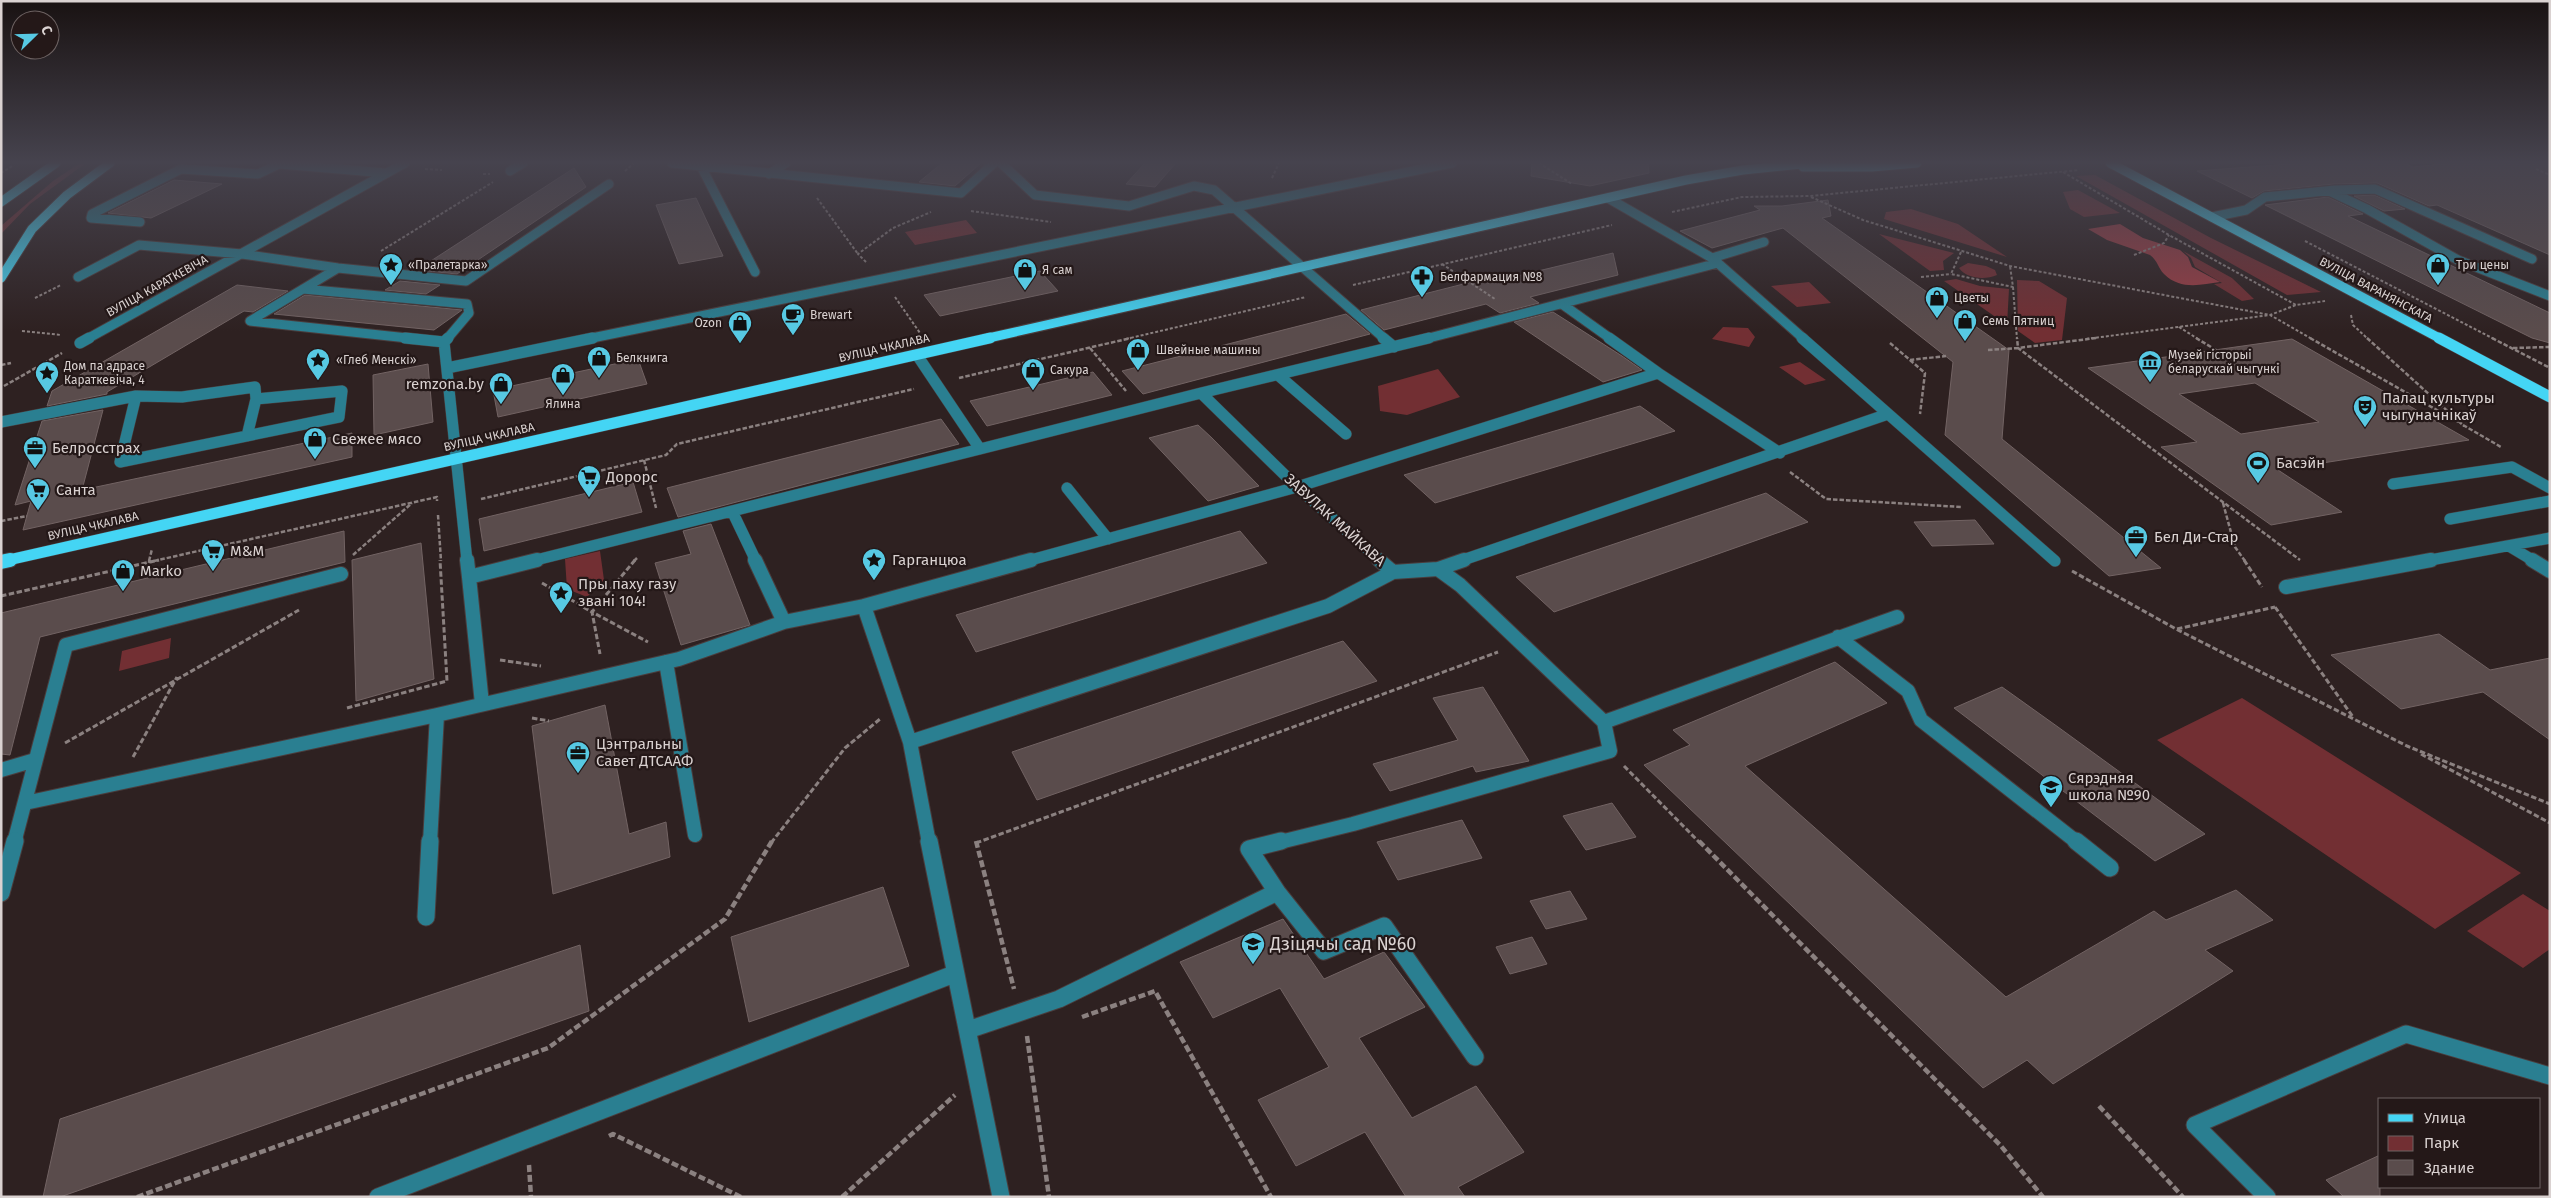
<svg xmlns="http://www.w3.org/2000/svg" width="2551" height="1198" font-family="'Fira Sans',sans-serif">
<style>
.green{fill:#722f33}
.water{fill:#9b3d44}
.building{fill:#5a4c4c;stroke:#726363;fill-rule:evenodd}
.lines{fill:none;stroke-linecap:round;stroke-linejoin:round}
.minor-far3-casing{stroke:#4a3d3d;stroke-width:11}
.minor-far2-casing{stroke:#4a3d3d;stroke-width:12}
.minor-far1-casing{stroke:#4a3d3d;stroke-width:16}
.minor-casing{stroke:#4a3d3d;stroke-width:19}
.major-far2-casing{stroke:#4a3d3d;stroke-width:11}
.major-far1-casing{stroke:#4a3d3d;stroke-width:12}
.major-casing{stroke:#4a3d3d;stroke-width:16}
.path-far3{stroke:#8b8180;stroke-width:2;stroke-dasharray:3 2;stroke-linecap:butt}
.path-far2{stroke:#8b8180;stroke-width:2.5;stroke-dasharray:4.5 2;stroke-linecap:butt}
.path-far1{stroke:#8b8180;stroke-width:3;stroke-dasharray:5.5 2.5;stroke-linecap:butt}
.path{stroke:#8b8180;stroke-width:4.5;stroke-dasharray:7 3;stroke-linecap:butt}
.minor-far3{stroke:#2a7f91;stroke-width:9}
.minor-far2{stroke:#2a7f91;stroke-width:11}
.minor-far1{stroke:#2a7f91;stroke-width:14}
.minor{stroke:#2a7f91;stroke-width:17}
.major-far2{stroke:#44d5f4;stroke-width:9}
.major-far1{stroke:#44d5f4;stroke-width:11}
.major{stroke:#44d5f4;stroke-width:14}
.labels{text-anchor:middle;stroke-width:4.5;stroke-linejoin:round;paint-order:stroke}
.far-poi-label{font-size:12px;fill:#dad2d1;stroke:#241818;text-anchor:start}
.far-street-label{font-size:12px;fill:#dad2d1;stroke:#241818}
.poi-label{font-size:15px;fill:#dad2d1;stroke:#241818;text-anchor:start}
.street-label{font-size:15px;fill:#dad2d1;stroke:#241818}
.near-poi-label{font-size:18px;fill:#dad2d1;stroke:#241818;text-anchor:start}
</style>
<rect width="100%" height="100%" fill="#2e2121"/>
<path class="green" d="M80,163H86L30,204L1,234V226L53,181Z
M2095,175L2211,238L2321,292L2287,295L2076,176Z
M2078,190L2120,213L2084,217L2070,209L2063,192Z
M1911,209L1958,224L2007,257L1884,219L1886,212Z
M966,220L977,233L915,245L905,232Z
M1879,234L1954,253L1943,261L1944,270L1930,271Z
M2183,251L2232,278L2254,299L2242,301L2214,284L2222,283L2195,267L2191,258Z
M1968,263L1986,266L1995,270L1997,275C1985,280 1967,279 1959,268Z
M1956,279L1980,286L2009,289L2007,325L1944,281Z
M2017,280L2039,281L2067,298L2062,340L2035,343L2018,331Z
M1809,282L1831,303L1797,307L1771,286Z
M1723,327L1748,328L1755,337L1749,347L1712,339Z
M1800,362L1826,380L1805,385L1779,367Z
M1438,369L1460,397L1407,415L1380,411L1378,386Z
M600,551L604,580L587,597L567,589L565,559Z
M171,638L169,658L119,671L122,651Z
M2242,698L2521,873L2435,929L2157,740Z
M2523,894L2550,911V949L2523,968L2467,931Z"/>
<path class="water" d="M2120,224L2143,238L2180,250L2188,257L2192,267L2220,282C2200,285 2180,290 2164,274C2158,268 2158,261 2150,255L2107,240L2088,229Z"/>
<path class="building" d="M942,163H981L955,186L919,182Z
M1145,163H1176L1155,187L1126,184Z
M1532,163H1648L1649,173L1590,186L1531,176Z
M2302,163H2404L2413,167L2452,163H2550V255L2437,205L2429,206L2377,183L2334,184L2264,191L2252,198L2197,171Z
M574,168L586,187L457,274L417,270Z
M174,180L222,184L151,218L108,213Z
M2374,195L2405,209L2384,211L2354,196Z
M2328,197L2363,214L2348,216L2550,313V343L2532,338L2265,205Z
M696,198L723,256L679,264L656,205Z
M1828,200L1831,216L1822,218L2009,350L2002,439L2161,568L2109,576L1945,435L1953,362L1783,228L1712,248L1680,231L1760,210L1754,206H1782Z
M1613,253L1618,275L1530,297L1539,303L1500,313L1486,304L1384,330L1361,310L1483,279L1488,283Z
M1040,271L1058,291L940,316L924,295Z
M400,281L440,285L426,294L385,290Z
M237,285L288,291L253,312L244,311L107,392V394L47,406L52,391Z
M305,295L462,310L434,330L274,314Z
M1553,312L1622,356L1642,370L1603,382L1514,322Z
M1346,314L1370,334L1143,394L1122,371Z
M2292,339L2469,440L2278,470L2342,512L2271,525L2161,447L2197,442L2088,368ZM2255,383L2319,422L2241,434L2179,394Z
M638,359L647,384L498,417L493,390Z
M428,364L433,422L374,435L373,375Z
M1093,372L1112,395L987,426L970,401Z
M1640,406L1675,431L1435,503L1404,475Z
M103,410L82,490L352,433V457L23,530L31,501L15,505L42,421Z
M941,419L959,444L706,510L678,517L667,488Z
M1198,425L1212,438L1259,486L1208,501L1149,438Z
M633,482L642,512L484,551L479,519Z
M1766,493L1808,522L1554,612L1516,577Z
M1975,520L1994,544L1932,546L1914,522Z
M711,524L750,625L681,645L655,563L691,554L683,531Z
M344,531L345,562L40,637L10,755L1,754V613Z
M1240,531L1267,563L976,652L956,615Z
M421,543L434,679L356,701L352,560Z
M2439,634L2490,670L2550,658V740L2483,692L2401,709L2331,655Z
M1343,641L1377,681L1037,800L1012,752Z
M1835,662L1887,703L1745,766L2006,997L2154,911L2166,920L2236,890L2273,920L2205,950L2233,971L2053,1084L2027,1060L1983,1088L1644,765L1690,745L1673,730Z
M1483,687L1529,761L1476,772L1473,766L1390,791L1373,764L1458,740L1433,698Z
M2002,687L2058,727L2205,834L2155,861L1954,708Z
M605,705L629,834L666,822L670,857L553,894L532,726Z
M1612,803L1636,837L1586,850L1563,816Z
M1462,820L1482,858L1398,880L1377,842Z
M883,887L909,966L749,1022L731,937Z
M1570,891L1587,919L1546,929L1530,901Z
M1283,919L1324,979L1384,952L1425,1007L1359,1038L1412,1118L1476,1086L1524,1152L1458,1187L1465,1197H1406L1365,1132L1296,1166L1258,1100L1329,1067L1280,988L1213,1018L1180,962Z
M1532,937L1547,964L1510,974L1496,947Z
M580,945L589,1011L60,1197H43L60,1119Z
M2380,1155V1197H2344L2326,1180Z"/>
<g class="lines">
<g class="minor-far3-casing">
<path id="minor-far3" d="M281,163L279,164L386,173
M672,163L961,193L994,163
M1001,163L1035,195L1129,206L1194,186L1214,190L1385,339
M701,166L755,272
M510,171L523,163
M769,174L786,163
M2331,192L2367,209L2458,260L2550,296
M1608,198L1712,258
M2212,217L2246,210L2265,197L2335,190L2375,189L2532,259
M140,222L91,218L92,214L181,169L258,174L279,164
M1764,242L1712,258L1804,339
M338,268L250,321L417,339
M78,277L139,245L242,254L338,268L466,281L609,184
M303,289L467,304L469,313L447,339
M1562,304L1611,339
M87,339L405,163
M587,339L1452,163
M1425,339L1718,263"/>
</g>
<g class="minor-far2-casing">
<path id="minor-far2" d="M405,338L444,342L467,561
M1383,338L1394,347
M1609,338L1658,373
M1802,338L2055,561
M444,342L448,338
M80,343L89,338
M917,355L980,449L1201,393L1297,487L1381,561
M447,368L593,338
M1278,375L1346,434
M1201,393L1429,338
M136,396L182,397L255,387L256,399L247,436
M1,422L136,396L120,462L339,417L342,391L256,399
M2393,484L2512,467L2550,488
M1067,488L1108,539
M732,511L756,561
M2450,519L2550,501
M2509,546L2534,561
M532,561L980,449
M1027,561L1297,487L1658,373L1780,453
M1460,561L1888,414
M2425,561L2550,538"/>
</g>
<g class="minor-far1-casing">
<path id="minor-far1" d="M467,560L469,577L537,560
M755,560L784,622
M1379,560L1393,572
M2532,560L2550,571
M469,577L482,704
M2286,587L2431,560
M864,606L1031,560
M1838,637L1908,691L1921,720L2078,843
M666,662L695,835
M1604,722L1897,617
M910,742L1328,606L1393,572L1438,569L1464,560
M1,770L35,760
M25,803L437,715L679,659L784,622L864,606L910,742L929,843
M14,843L66,645L341,574
M430,843L437,715
M1276,843L1353,824L1610,751L1604,722L1460,585L1438,569"/>
</g>
<g class="minor-casing">
<path id="minor" d="M929,841L1001,1197
M1281,841L1249,849L1277,892L1324,951L1384,926L1475,1057
M2076,841L2110,868
M1,893L15,841
M426,917L430,841
M968,1030L1059,999L1277,892
M378,1197L954,974
M2267,1197L2195,1125L2406,1034L2550,1076"/>
</g>
<g class="major-far2-casing">
<path id="major-far2" d="M2110,163L2441,339
M1803,167H1872L1917,163
M1,202L56,163
M1,278L32,229L67,195L110,163
M984,339L1686,180L1743,170L1811,163"/>
</g>
<g class="major-far1-casing">
<path id="major-far1" d="M2439,338L2550,397
M4,561L990,338"/>
</g>
<g class="major-casing">
<path id="major" d="M1,562L10,560"/>
</g>
<path class="path-far3" d="M1539,163L1572,184
M425,169L442,170
M2536,169L2550,175
M625,171L634,163
M2063,172L2169,235L2296,305
M1,173L14,165
M483,174H490
M1272,178L1279,163
M1811,197L1863,220L2010,266L2270,315L2312,339
M817,198L858,254
M971,211L1051,222
M1672,212L1742,197L1810,196L2079,170
M2305,241L2494,339
M381,251L493,182
M1961,252L1951,274L2013,287L2010,266
M2134,255L2164,243L2169,235
M866,262L858,254L893,228L931,212
M1442,264L1495,299
M1921,277L1951,274
M1353,285L1612,225
M2013,287L2017,339
M895,297L920,333
M35,298L61,285
M2351,315L2353,325L2368,339
M2179,327L2198,339
M22,331L61,335
M1126,339L1306,297
M2086,339L2270,315L2296,305L2325,301"/>
<path class="path-far2" d="M2096,338L2018,348L2300,560
M2196,338L2216,350
M2310,338L2458,422
M2367,338L2464,426
M2492,338L2550,368
M1890,343L1910,360L1946,356
M1090,348L1126,391
M2513,348L2550,347
M1988,350L2018,348L2017,338
M1910,360L1925,373L1920,414
M1,365L11,363
M959,378L1131,338
M4,386L62,353
M2463,425L2501,447
M644,460L656,508
M1790,472L1826,499L1962,507
M481,499L666,455L677,444L914,389
M2223,503L2235,547L2245,561
M438,515L441,561
M1,521L27,516
M353,555L412,503
M149,561L152,549
M154,561L437,497V501
M634,561L637,558"/>
<path class="path-far1" d="M635,560L592,612L648,642
M2244,560L2262,587
M149,563L150,560
M2072,571L2176,629L2407,746L2550,804
M542,583L592,612L600,654
M1,596L159,560
M2275,607L2353,717
M2177,629L2275,607
M500,660L541,666
M347,708L447,681L440,560
M532,718L549,721
M65,743L299,610
M2421,754L2550,823
M133,757L177,677
M1624,766L1700,843
M771,843L845,748L880,719
M976,843L1498,652"/>
<path class="path" d="M976,841L1014,989
M1699,841L2001,1146L2043,1197
M1082,1017L1155,991L1271,1197
M1027,1036L1049,1197
M2099,1106L2183,1197
M609,1136L613,1134L741,1197
M529,1165L531,1197
M137,1197L548,1048L725,919L772,841
M842,1197L955,1095"/>
<use href="#minor-far3" class="minor-far3"/>
<use href="#minor-far2" class="minor-far2"/>
<use href="#minor-far1" class="minor-far1"/>
<use href="#minor" class="minor"/>
<use href="#major-far2" class="major-far2"/>
<use href="#major-far1" class="major-far1"/>
<use href="#major" class="major"/>
</g>
<linearGradient id="sky" x2="0" y2="1"><stop stop-color="#191212"/><stop offset="0.49" stop-color="#46434e"/><stop offset="1" stop-color="#46434e" stop-opacity="0"/></linearGradient>
<rect width="2551" height="331" fill="url(#sky)"/>
<defs>
<g id="sight-pin" transform="scale(1.25)"><path d="M0 17L-7.5 6A9.5 9.5 0 1 1 7.5 6Z" fill="#57c9e3" stroke="#241818"/><path d="M0-6L1.8-2.2L6-1.7L2.9 1.2L3.7 5.4L0 3.3L-3.7 5.4L-2.9 1.2L-6-1.7L-1.8-2.2Z" fill="#111"/></g>
<g id="shop-pin" transform="scale(1.25)"><path d="M0 17L-7.5 6A9.5 9.5 0 1 1 7.5 6Z" fill="#57c9e3" stroke="#241818"/><path d="M-5-2.5h2.3a2.7 3.5 0 0 1 5.4 0H5L5.5 6h-11ZM-1.5-2.5h3a1.5 2.3 0 0 0-3 0Z" fill="#111"/></g>
<g id="pharmacy-pin" transform="scale(1.25)"><path d="M0 17L-7.5 6A9.5 9.5 0 1 1 7.5 6Z" fill="#57c9e3" stroke="#241818"/><path d="M-2-6h4v4h4v4h-4v4h-4v-4h-4v-4h4Z" fill="#111"/></g>
<g id="cafe-pin" transform="scale(1.25)"><path d="M0 17L-7.5 6A9.5 9.5 0 1 1 7.5 6Z" fill="#57c9e3" stroke="#241818"/><path d="M-5.5-4.5H6V0H3Q3 3.5 0 3.5H-2.5Q-5.5 3.5-5.5 0ZM3-3.2v2h1.7v-2ZM-6 4.5H4V6H-6Z" fill="#111"/></g>
<g id="museum-pin" transform="scale(1.25)"><path d="M0 17L-7.5 6A9.5 9.5 0 1 1 7.5 6Z" fill="#57c9e3" stroke="#241818"/><path d="M0-6L6-3V-2H-6V-3ZM-5-1h2V3h-2ZM-1-1h2V3h-2ZM3-1h2V3H3ZM-6 4H6V6H-6Z" fill="#111"/></g>
<g id="theatre-pin" transform="scale(1.25)"><path d="M0 17L-7.5 6A9.5 9.5 0 1 1 7.5 6Z" fill="#57c9e3" stroke="#241818"/><path d="M-5-5.5Q0-4 5-5.5V0Q5 5 0 6Q-5 5-5 0ZM-3.3-2.5H-1v1.5H-3.3ZM1-2.5H3.3v1.5H1ZM-2.8 1Q0 5.5 2.8 1Z" fill="#111"/></g>
<g id="office-pin" transform="scale(1.25)"><path d="M0 17L-7.5 6A9.5 9.5 0 1 1 7.5 6Z" fill="#57c9e3" stroke="#241818"/><path d="M-6-3h4V-5.5h4V-3h4V5H-6ZM-1-4.5V-3h2v-1.5ZM-6 0V1H6V0Z" fill="#111"/></g>
<g id="stadium-pin" transform="scale(1.25)"><path d="M0 17L-7.5 6A9.5 9.5 0 1 1 7.5 6Z" fill="#57c9e3" stroke="#241818"/><path d="M0-5a6.5 5 0 1 0 0 10a6.5 5 0 1 0 0-10ZM-3.5-1.8h7v3.6h-7Z" fill="#111"/></g>
<g id="supermarket-pin" transform="scale(1.25)"><path d="M0 17L-7.5 6A9.5 9.5 0 1 1 7.5 6Z" fill="#57c9e3" stroke="#241818"/><path d="M-6-5.5h2.5l.6 2H6L4.5 2H-2.5L-4.4-4H-6ZM-1.5 3.2a1.3 1.3 0 1 0 .1 0ZM3 3.2a1.3 1.3 0 1 0 .1 0Z" fill="#111"/></g>
<g id="school-pin" transform="scale(1.25)"><path d="M0 17L-7.5 6A9.5 9.5 0 1 1 7.5 6Z" fill="#57c9e3" stroke="#241818"/><path d="M0-5L7-2L0 1L-7-2ZM-4 1L0 2.5L4 1V4Q0 6-4 4Z" fill="#111"/></g>
</defs>
<g fill-rule="evenodd">
<use href="#sight-pin" x="391" y="265"/>
<use href="#shop-pin" x="2438" y="265"/>
<use href="#shop-pin" x="1025" y="270"/>
<use href="#pharmacy-pin" x="1422" y="277"/>
<use href="#shop-pin" x="1937" y="298"/>
<use href="#cafe-pin" x="793" y="315"/>
<use href="#shop-pin" x="1965" y="321"/>
<use href="#shop-pin" x="740" y="323"/>
<use href="#shop-pin" x="1138" y="350"/>
<use href="#shop-pin" x="599" y="358"/>
<use href="#sight-pin" x="318" y="360"/>
<use href="#museum-pin" x="2150" y="362"/>
<use href="#shop-pin" x="1033" y="370"/>
<use href="#sight-pin" x="47" y="373"/>
<use href="#shop-pin" x="563" y="375"/>
<use href="#shop-pin" x="501" y="384"/>
<use href="#theatre-pin" x="2365" y="407"/>
<use href="#shop-pin" x="315" y="439"/>
<use href="#office-pin" x="35" y="448"/>
<use href="#stadium-pin" x="2258" y="463"/>
<use href="#supermarket-pin" x="589" y="477"/>
<use href="#supermarket-pin" x="38" y="490"/>
<use href="#office-pin" x="2136" y="537"/>
<use href="#supermarket-pin" x="213" y="551"/>
<use href="#sight-pin" x="874" y="560"/>
<use href="#shop-pin" x="123" y="571"/>
<use href="#sight-pin" x="561" y="593"/>
<use href="#office-pin" x="578" y="753"/>
<use href="#school-pin" x="2051" y="787"/>
<use href="#school-pin" x="1253" y="944"/>
</g>
<g class="labels">
<g class="far-poi-label">
<text x="408" y="269">«Пралетарка»</text>
<text x="2456" y="269">Три цены</text>
<text x="1042" y="274">Я сам</text>
<text x="1440" y="281">Белфармация №8</text>
<text x="1954" y="302">Цветы</text>
<text x="810" y="319">Brewart</text>
<text x="1982" y="325">Семь Пятниц</text>
<text x="722" y="327" text-anchor="end">Ozon</text>
<text x="1156" y="354">Швейные машины</text>
<text x="2168" y="359">Музей гісторыі<tspan x="2168" dy="14">беларускай чыгункі</tspan></text>
<text x="616" y="362">Белкнига</text>
<text x="336" y="364">«Глеб Менскі»</text>
<text x="64" y="370">Дом па адрасе<tspan x="64" dy="14">Караткевіча, 4</tspan></text>
<text x="1050" y="374">Сакура</text>
<text x="563" y="408" text-anchor="middle">Ялина</text>
</g>
<g class="far-street-label">
<text transform="translate(157 286) rotate(-29)" y="4">ВУЛІЦА КАРАТКЕВІЧА</text>
<text transform="translate(2376 290) rotate(28)" y="4">ВУЛІЦА ВАРАНЯНСКАГА</text>
<text transform="translate(884 348) rotate(-13)" y="4">ВУЛІЦА ЧКАЛАВА</text>
<text transform="translate(489 437) rotate(-13)" y="4">ВУЛІЦА ЧКАЛАВА</text>
<text transform="translate(93 526) rotate(-13)" y="4">ВУЛІЦА ЧКАЛАВА</text>
</g>
<g class="poi-label">
<text x="484" y="389" text-anchor="end">remzona.by</text>
<text x="2382" y="403">Палац культуры<tspan x="2382" dy="17">чыгуначнікаў</tspan></text>
<text x="332" y="444">Свежее мясо</text>
<text x="52" y="453">Белросстрах</text>
<text x="2276" y="468">Басэйн</text>
<text x="606" y="482">Дорорс</text>
<text x="56" y="495">Санта</text>
<text x="2154" y="542">Бел Ди-Стар</text>
<text x="230" y="556">M&amp;M</text>
<text x="892" y="565">Гарганцюа</text>
<text x="140" y="576">Marko</text>
<text x="578" y="589">Пры паху газу<tspan x="578" dy="17">звані 104!</tspan></text>
<text x="596" y="749">Цэнтральны<tspan x="596" dy="17">Савет ДТСААФ</tspan></text>
<text x="2068" y="783">Сярэдняя<tspan x="2068" dy="17">школа №90</tspan></text>
</g>
<g class="street-label">
<text transform="translate(1335 520) rotate(42)" y="5">ЗАВУЛАК МАЙКАВА</text>
</g>
<g class="near-poi-label">
<text x="1270" y="950">Дзіцячы сад №60</text>
</g>
</g>
<rect width="2551" height="1198" fill="none" stroke="#dad2d1" stroke-width="5"/>
<rect x="2378" y="1098" width="162" height="90" fill="#241818" stroke="#6d6262"/>
<rect x="2388" y="1114" width="25" height="8" fill="#44d5f4" stroke="#6d6262"/>
<text x="2424" y="1123" font-size="15" fill="#dad2d1">Улица</text>
<rect x="2388" y="1136" width="25" height="15" fill="#722f33" stroke="#6d6262"/>
<text x="2424" y="1148" font-size="15" fill="#dad2d1">Парк</text>
<rect x="2388" y="1160" width="25" height="15" fill="#5a4c4c" stroke="#6d6262"/>
<text x="2424" y="1173" font-size="15" fill="#dad2d1">Здание</text>
<g transform="translate(35 35) rotate(67)"><circle r="24" fill="#241818" stroke="#6d6262"/>
<path d="M0-4L9 19L0 12L-9 19Z" fill="#57c9e3"/>
<text y="-8" font-size="14" font-weight="bold" text-anchor="middle" fill="#dad2d1">С</text>
</g>
</svg>
